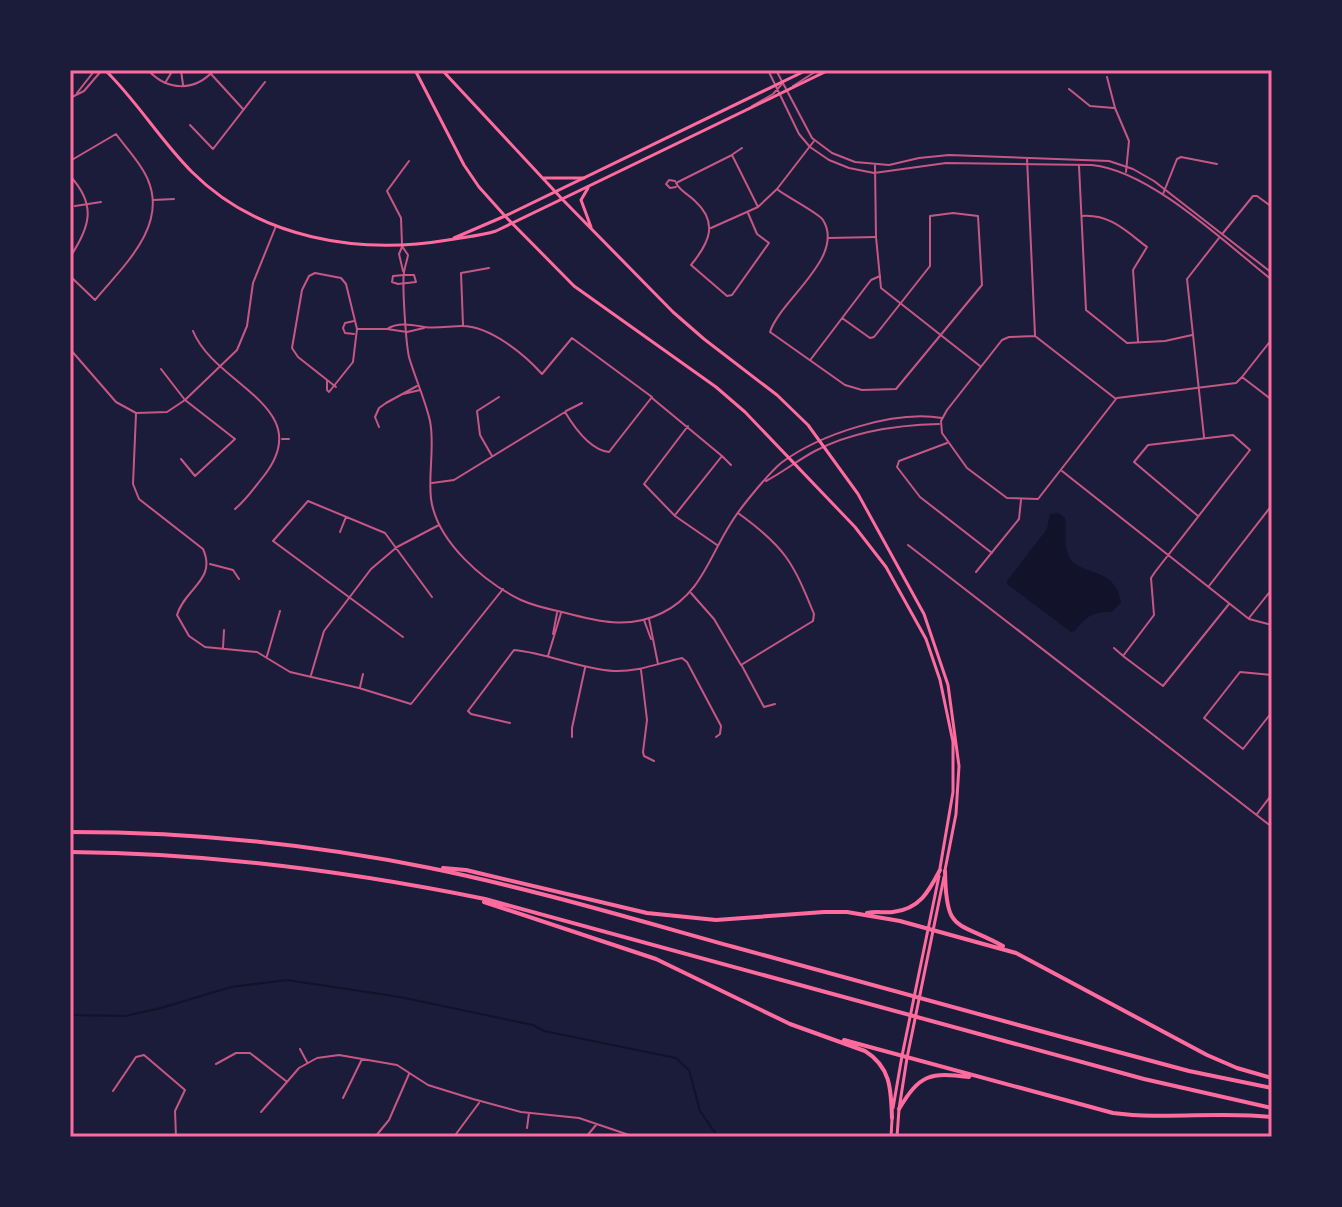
<svg xmlns="http://www.w3.org/2000/svg" width="1342" height="1207" font-family="'Sofia Sans Condensed',sans-serif">
<style>
.water{fill:#12122b}
.lines{fill:none;stroke-linecap:round;stroke-linejoin:round}
.stream{stroke:#12122b;stroke-width:2}
.minor{stroke:#c65784;stroke-width:2}
.tertiary{stroke:#c65784;stroke-width:2}
.secondary{stroke:#ff6b9d;stroke-width:3}
.primary{stroke:#ff6b9d;stroke-width:3}
.motorway{stroke:#ff6b9d;stroke-width:4}
.neatline{fill:none;stroke:#ff6b9d;stroke-width:3}
</style>
<rect width="100%" height="100%" fill="#1b1b3a"/>
<path class="water" d="M1058,513L1065,518C1067,530 1063,545 1069,557C1080,577 1115,565 1121,602L1112,612C1092,612 1086,616 1075,631L1071,632L1007,584V581L1047,529L1050,514Z"/>
<g class="lines">
<path class="stream" d="M70,1015L125,1016L161,1008L231,987L287,980L400,997L533,1025L544,1031L676,1058L689,1070L700,1111L718,1137"/>
<path class="minor" d="M181,70L183,85
M211,74L243,109
M1107,77L1115,108L1129,141L1126,172
M165,83L173,70
M1069,89L1090,106L1114,108
M190,125L213,149L265,82
M733,154L742,148
M70,161L116,134C126,148 142,164 148,180C168,227 122,267 95,300L70,276
M1079,166L1086,310L1127,343L1165,341L1192,335
M70,176C97,205 90,227 70,257
M675,181L669,180L666,184L670,188L676,187
M777,189C785,196 820,214 823,220C846,257 780,300 770,332L845,385L862,390L896,389L982,285L978,216L953,213L930,216V266L874,337L870,338L842,318
M1163,194L1177,159L1181,157L1217,164
M153,200L174,199
M75,206L101,202
M748,213L757,234L769,243L732,295L727,296L691,265C709,243 719,223 695,201C688,194 680,191 676,183L732,155L758,207
M1082,216C1110,214 1126,231 1147,247L1133,270L1138,341
M711,228L758,207L777,189L814,141
M1223,233L1253,196H1257L1272,207
M828,238L876,237
M402,245L401,218L387,191L409,161
M404,275H414L416,282L398,284L392,282L393,276Z
M354,321L345,323L343,328L345,333L354,334
M463,325L461,273L489,268
M357,329H387L407,332L424,328
M387,329C398,322 412,325 424,327C436,329 450,326 462,326C490,326 524,354 542,374L572,338L652,397L609,452C590,450 574,427 565,412L454,480L432,483
M193,331C215,386 319,407 263,477C254,488 246,500 235,509
M811,359L871,280L880,276
M161,369L185,400L235,439L195,476L181,459
M327,380V390L329,392L353,362L357,329L346,284L341,278L315,273L309,276L302,290L292,348L298,357L336,387
M403,394L420,390
M652,398L722,456L675,515
M566,411L582,403
M136,414L133,484L139,499L203,549C217,580 185,588 177,615L189,636L205,647L257,652L290,672L359,688L411,704L503,589
M688,426L644,484L675,516L717,545
M379,427L375,417L379,408L386,403L417,386
M1204,437L1187,279L1219,238
M282,439H289
M947,443L899,461L897,467L920,497L992,553
M492,456L480,435L477,411L499,397
M722,456L731,465
M1062,471L1249,619L1272,625
M1198,516L1134,462L1148,445L1233,435L1250,450L1155,572L1151,578L1154,615L1123,656L1163,686L1229,604
M340,532L346,517
M908,545L1156,737
M210,564L233,570L239,579
M976,572L1019,519L1021,500
M1209,586L1272,505
M691,593L714,619L741,665L813,621L814,614C793,562 785,547 738,513
M1249,618L1272,589
M649,619L658,664
M644,620L651,639
M553,634L557,613
M403,637L273,541L308,501L385,533L432,597
M223,648L224,630
M1114,648L1122,655
M267,656L280,611
M548,656L561,613
M742,666L764,707L775,704
M641,670L647,720L643,752L644,756L654,761
M311,675L324,631L371,569L397,547L439,525
M1272,675L1240,672L1204,718L1243,749L1272,712
M360,687L363,674
M510,723L471,714L468,711L514,650C548,653 579,669 614,671C638,672 659,663 682,658L687,662L721,726L720,734L716,737
M572,737V728L585,668
M300,1049L307,1062
M216,1064L236,1053H250L286,1081
M113,1091L136,1057L144,1055L185,1090L175,1111L176,1137
M343,1098L362,1059
M261,1112L299,1068L317,1058L339,1055L397,1065L428,1085L473,1099L521,1112L579,1118L635,1137
M527,1128L529,1113
M456,1134L479,1103
M375,1137L389,1120L409,1074
M586,1137L596,1125"/>
<path class="tertiary" d="M148,70C167,91 195,92 214,70
M570,70L613,72L649,70
M768,70L799,134L810,147L829,160L849,168L874,173L946,163L1092,165C1151,171 1225,243 1272,280
M776,70L812,138L832,153L855,162L889,165L919,158L949,155L1109,161L1133,169L1154,181L1272,273
M793,86L818,70
M77,93L95,70
M70,98L84,91L102,70
M752,106L773,94L782,84
M1027,158L1035,335
M875,165L876,237L881,288L980,366
M402,246L408,255C407,261 405,266 404,272C402,285 406,344 409,357C415,378 425,399 430,421C435,446 428,473 431,499C437,542 484,582 521,600C534,606 548,609 562,612C596,621 628,630 662,613C701,594 709,557 731,523C740,508 768,474 781,463C820,434 894,410 942,418
M402,247L399,254L403,271
M1035,336L1116,399L1038,499L1007,498L967,468L942,433L941,421L947,410L1002,340L1009,337Z
M1272,339L1242,377L1272,400
M70,349L116,402L136,413L167,412L185,400L237,350L247,326L253,283L276,226
M1117,398L1236,383L1242,377
M766,481C783,472 798,460 815,451C853,431 897,425 939,424
M1156,737L1272,827
M1257,814L1272,794"/>
<path class="secondary" d="M105,70C137,101 160,140 192,172C259,239 359,255 448,240C464,237 480,236 496,231L829,70
M454,238L505,216L807,70
M893,1108L902,1056
M891,1137L892,1119
M897,1137L899,1109L907,1058"/>
<path class="primary" d="M415,70L464,165L479,187L505,216L574,286L716,387L745,412L855,527L886,567L926,639L940,680L953,742V792L940,868
M442,70L563,200L673,312L704,339L777,395L808,425L858,494L924,614L948,685L959,766L956,814L945,870
M544,178H584
M588,188L581,200L591,227
M902,1056L939,876
M907,1058L944,877"/>
<path class="motorway" d="M70,832C191,832 312,844 430,868C533,889 633,919 734,947C886,988 1037,1031 1189,1071L1272,1088
M70,852C211,853 347,871 485,899L1144,1079L1272,1108
M443,868L466,870L647,913L716,920L824,912H847L900,921L1016,953L1207,1055L1237,1068L1272,1078
M945,871C946,934 956,920 1003,946
M484,902L656,959L790,1024L865,1051C891,1067 891,1090 892,1118
M867,913C876,911 884,913 893,912C920,909 929,891 940,870
M844,1040L1113,1113C1166,1120 1219,1111 1272,1117
M899,1109C920,1074 930,1072 969,1077"/>
</g>
<rect width="1342" height="1207" fill="none" stroke="#1b1b3a" stroke-width="144"/>
<rect x="72" y="72" width="1198" height="1063" class="neatline"/>
</svg>
